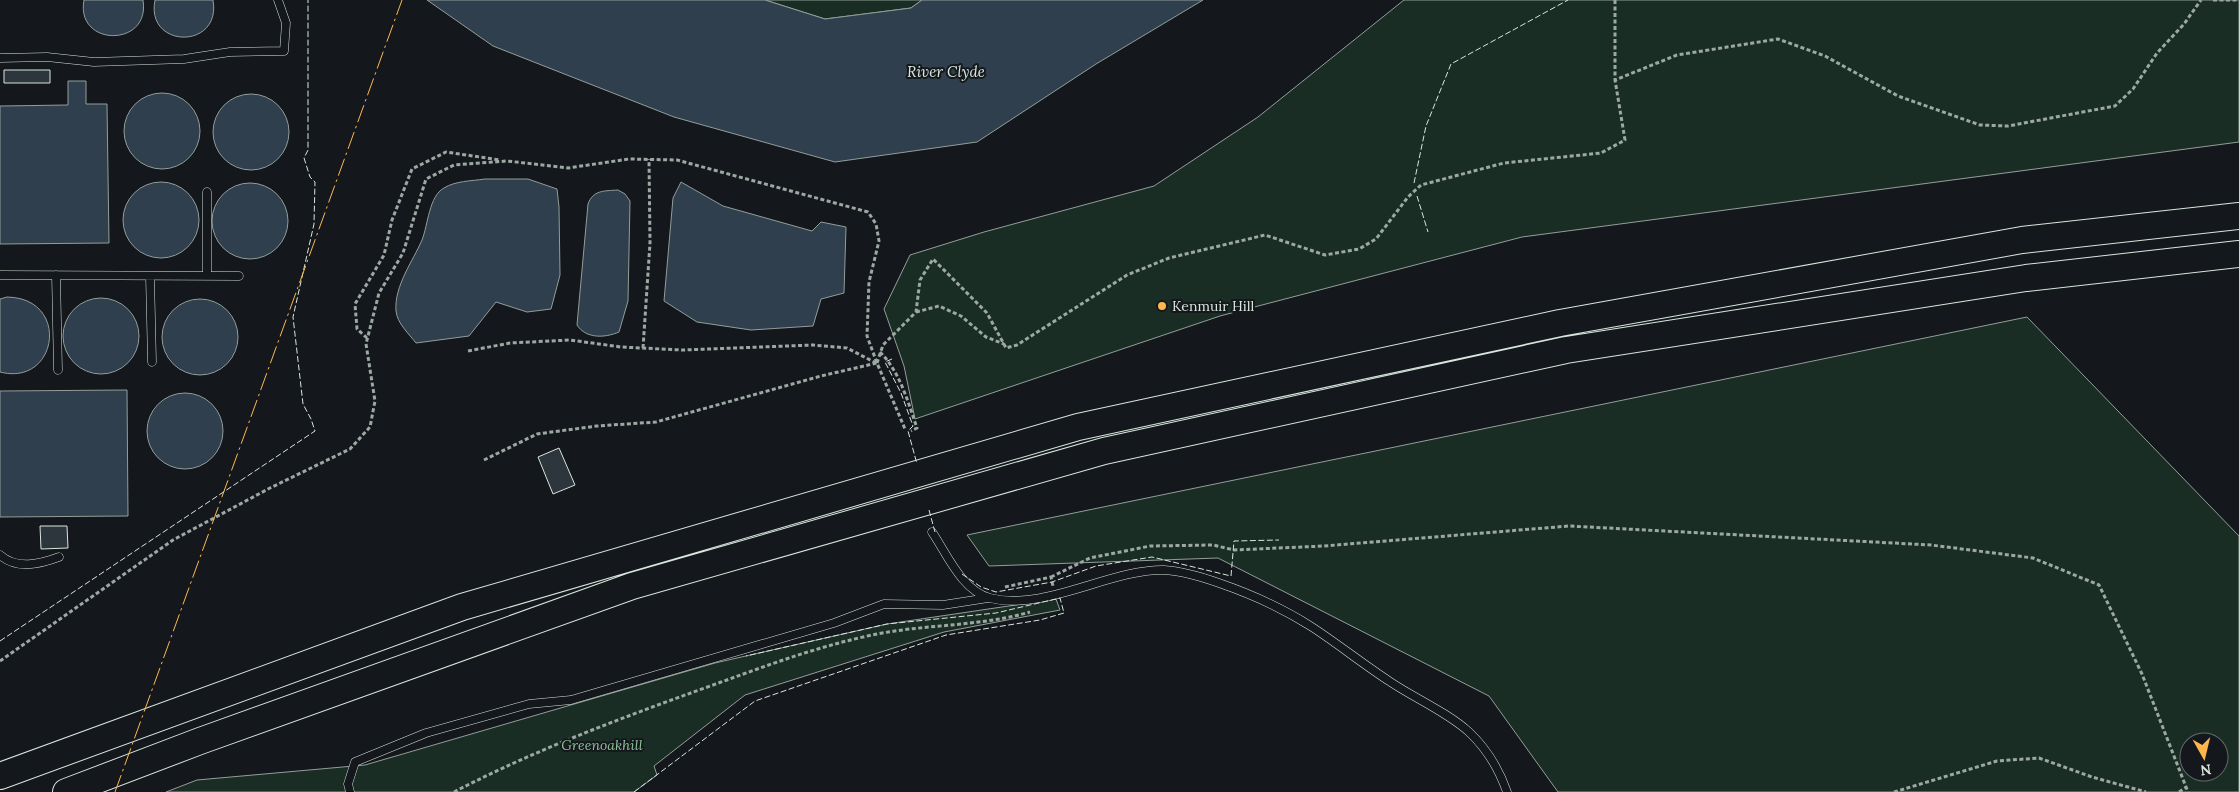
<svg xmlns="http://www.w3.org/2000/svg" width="2239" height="792" font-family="Lora,serif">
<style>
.green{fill:#1a2d24;stroke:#939e99;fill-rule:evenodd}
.water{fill:#2f3f4d;stroke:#939e99}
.building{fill:#2c363c;stroke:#d8e6dc}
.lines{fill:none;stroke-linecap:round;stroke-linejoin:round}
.lane-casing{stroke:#d8e6dc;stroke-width:9}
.highway-casing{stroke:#d8e6dc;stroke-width:28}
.path{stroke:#9da8a2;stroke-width:3;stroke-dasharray:4 2.5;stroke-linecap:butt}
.lane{stroke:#14181c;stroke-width:8}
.highway{stroke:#14181c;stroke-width:26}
.fence{stroke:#d8e6dc;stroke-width:1;stroke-dasharray:6 2.5;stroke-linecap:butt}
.power{stroke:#ffb74d;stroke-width:1;stroke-dasharray:18 4 2.5 4;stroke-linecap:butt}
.poi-dot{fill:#ffb74d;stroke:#14181c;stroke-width:2}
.labels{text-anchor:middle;stroke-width:4;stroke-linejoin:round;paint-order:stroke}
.poi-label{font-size:14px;fill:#d8e6dc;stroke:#14181c;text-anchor:start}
.park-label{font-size:14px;font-style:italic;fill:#8ac095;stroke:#14181c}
.water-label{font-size:15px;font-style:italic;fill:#d8e6dc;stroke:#14181c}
</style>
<rect width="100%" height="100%" fill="#14181c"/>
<path class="green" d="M765,0H922L911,8L825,19Z
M1404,0H2239V142L1522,237L1220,316L915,419L904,366L884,309L910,255L984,232L1154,186L1258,117Z
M2027,317L2239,536V792H1558L1489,696L1218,558L989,566L967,535ZM2189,742H2219V772H2189Z
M1056,599L1060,610L944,632L745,695L654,766L657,775L634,792H166L197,780L365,765L715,663L887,624Z"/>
<path class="water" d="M84,0H143C151,48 75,47 84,0Z
M155,0H213C222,50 145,49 155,0Z
M427,0H765L825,19L911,8L922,0H1203L1096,64L977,142L835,162L674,117L493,46Z
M68,81H86V104H107L109,243L0,244V106L68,105Z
M124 131a38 38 0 1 1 76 0a38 38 0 1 1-76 0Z
M213 132a38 38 0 1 1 76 0a38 38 0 1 1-76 0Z
M485,179H528L557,189L559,207L560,275L551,309L527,312L496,302L469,336L416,343C409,334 397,323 396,311C394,286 413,261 422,240C428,225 429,196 444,188C455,181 471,181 485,179Z
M123 220a38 38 0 1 1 76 0a38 38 0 1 1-76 0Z
M681,182L723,206L812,231L821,222L846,227L844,293L821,299L813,326L751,330L697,322L664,301L673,198Z
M212 221a38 38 0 1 1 76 0a38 38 0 1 1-76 0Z
M618,190L625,194L630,201L628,301L619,332C605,338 586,339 577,325L588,204C593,190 604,191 618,190Z
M7,297C71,298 58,387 0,372V299Z
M63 336a38 38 0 1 1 76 0a38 38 0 1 1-76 0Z
M162 337a38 38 0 1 1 76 0a38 38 0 1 1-76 0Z
M127,390L128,516L0,517V391Z
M147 431a38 38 0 1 1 76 0a38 38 0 1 1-76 0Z"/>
<path class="building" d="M4,70H50V83H4Z
M559,448L575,485L553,494L538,457Z
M40,526H67L68,548L41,549Z"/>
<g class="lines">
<g class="lane-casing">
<path id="lane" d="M0,58L47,57L94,62L184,59L230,52L284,51L286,23L278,0
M207,192V276
M0,275L239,276
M56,275L58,370
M150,276L152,362
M932,532C947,554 962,591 990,598C1044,612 1110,569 1164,570C1183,571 1202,577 1219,583C1251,594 1284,609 1312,627C1338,644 1363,664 1389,681C1414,698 1447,712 1469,732C1487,749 1499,769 1507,792
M0,555C17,570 40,564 59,557
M350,792L348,784L355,762L426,733L529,704L571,700L834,623L884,604L943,605L988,598"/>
</g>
<g class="highway-casing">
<path id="highway" d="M0,776L462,607L1078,427L1560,323L2022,240L2239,216
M66,792L200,741L632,586L1104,451L1566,350L2026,278L2239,254"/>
</g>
<path class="path" d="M1615,0V80L1677,55L1778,39L1825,56L1898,96L1980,125L2008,126L2115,106L2133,89L2157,53L2184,24L2201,0
M2213,0H2238
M916,312L939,306L961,316L986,337L1004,344
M367,338L357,329L355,304L384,255L392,220L412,169L446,152L500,160
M643,348L650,243L649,159
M468,351L510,343L570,340L621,347L682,350L813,345L847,348L876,363
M880,352C900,372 908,402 917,428L911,431
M877,363L883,345L916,312L920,280L933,259L987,313L1006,348L1017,345L1127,275L1169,258L1265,235L1325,255L1359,249L1376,239L1408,197L1421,185L1504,163L1601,153L1625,140L1615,80
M484,460L537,434L597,426L656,422L821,376L877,363L905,429
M1051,577L1090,558L1150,546L1213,545L1234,550L1324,546L1569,526L1931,545L2033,558L2099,585L2142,674L2188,792
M1005,587L1051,577L1053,586
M0,661L173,540L270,488L350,449L370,427L375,401L366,344L379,293L403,253L426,179L454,165L507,161L568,168L629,159L677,160L868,212L876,224L879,241L869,282L867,336L877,363
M454,792C533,751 616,720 699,690C758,669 811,648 872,635C924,624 978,627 1030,612
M1894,792L1997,761L2039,758L2092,777L2146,792
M2179,792L2187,787"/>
<use href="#lane" class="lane"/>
<use href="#highway" class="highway"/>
<path class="fence" d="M1414,183L1426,126L1451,64L1568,0
M1417,196L1428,232
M892,359L885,362L901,393L913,426L908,431L917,464
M929,510L935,532
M962,574L981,587L996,592L1052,582L1096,566L1152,557L1231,576L1234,541L1279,540
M0,641L315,431L311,419L303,404L293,317L314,224L315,182L310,177L304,158L308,150V0
M634,792L755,701L946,635L1040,620L1064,613L1060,598L996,613L887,624L746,656"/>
<path class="power" d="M115,792L402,0"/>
</g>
<circle class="poi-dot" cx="1162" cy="306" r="5"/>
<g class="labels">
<g class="poi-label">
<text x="1172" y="311">Kenmuir Hill</text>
</g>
<g class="park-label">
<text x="602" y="750">Greenoakhill</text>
</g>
<g class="water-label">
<text x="946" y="77">River Clyde</text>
</g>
</g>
<g transform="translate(2204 757) rotate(172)"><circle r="24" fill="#14181c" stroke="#626a69"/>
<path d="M0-4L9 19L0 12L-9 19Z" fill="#ffb74d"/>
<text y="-8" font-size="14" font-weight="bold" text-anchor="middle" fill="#d8e6dc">N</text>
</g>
</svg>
